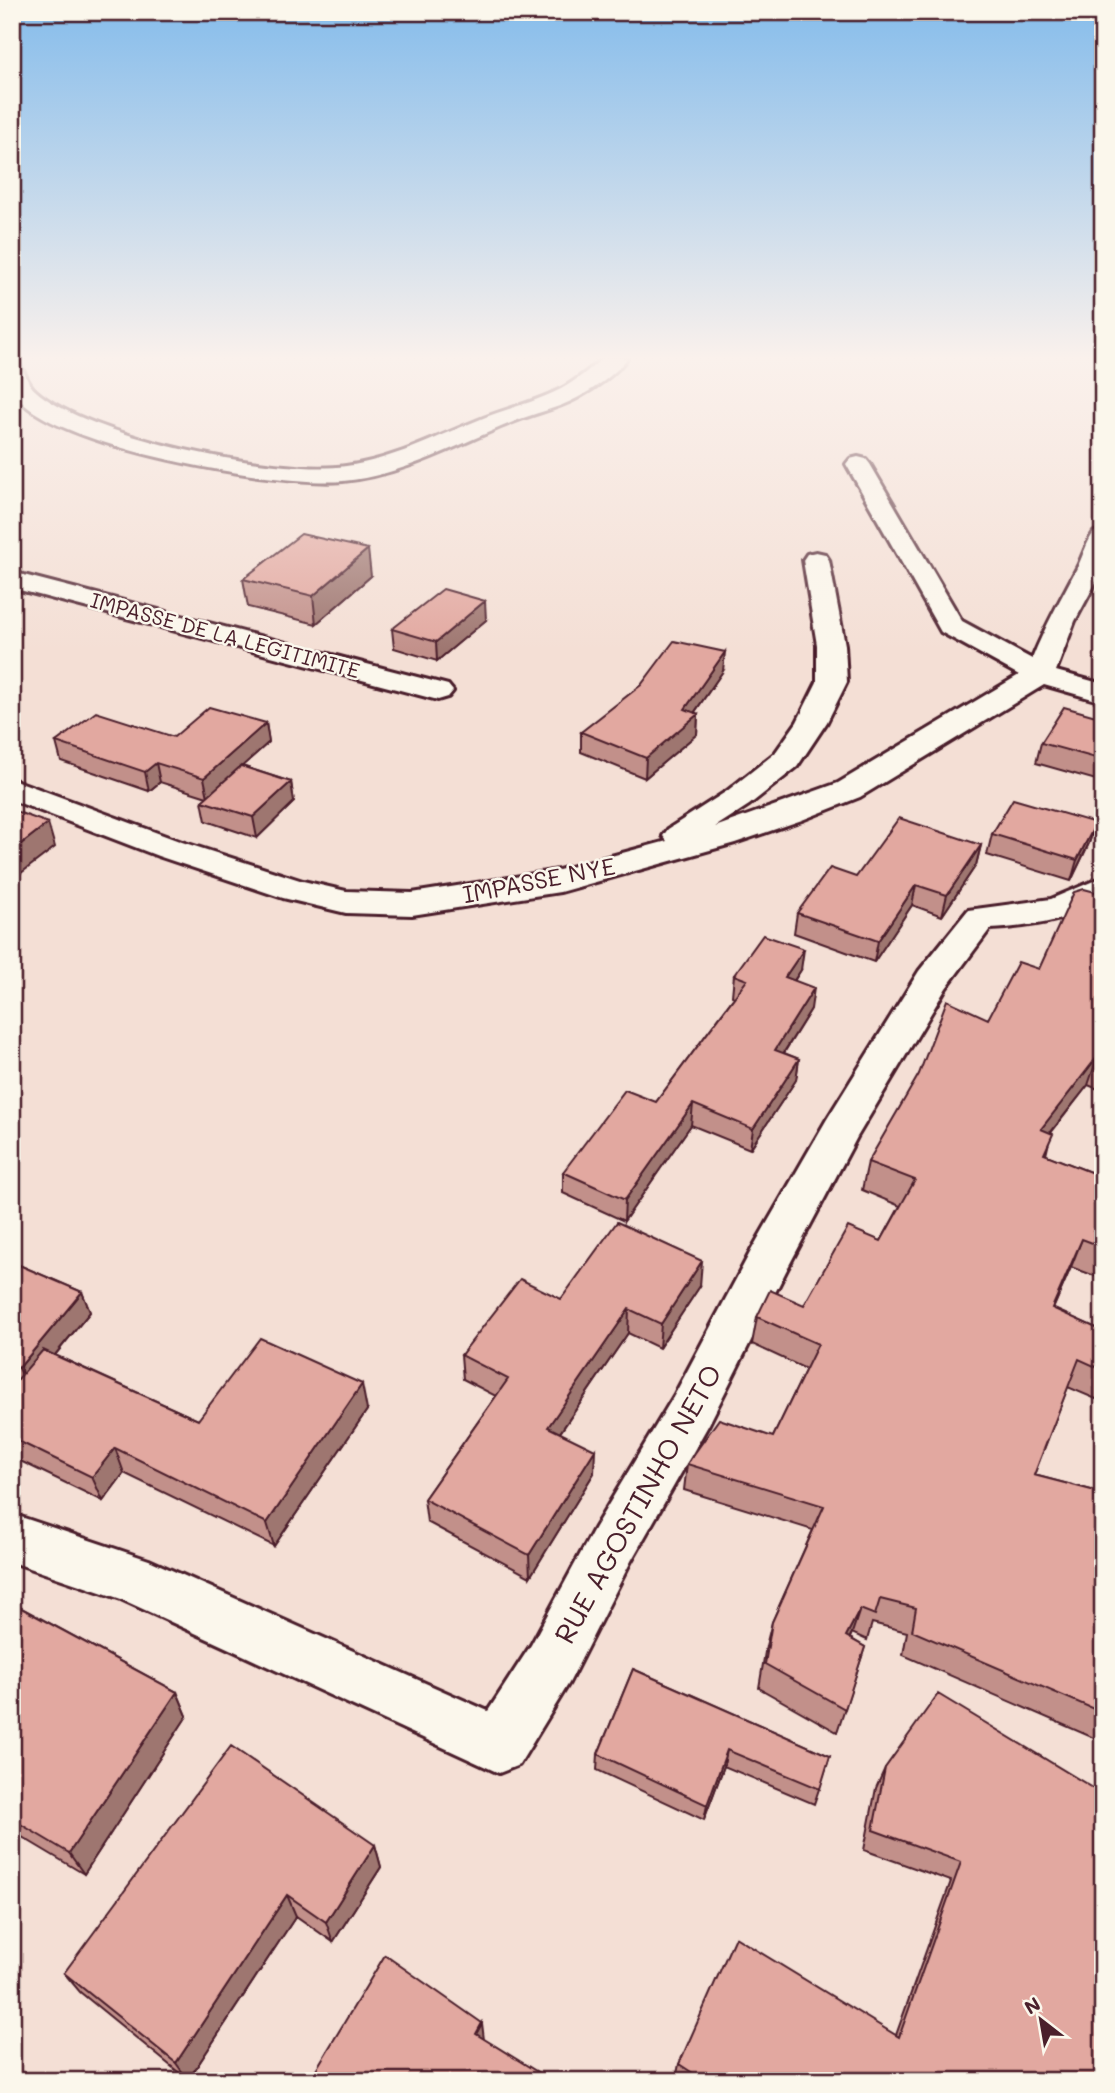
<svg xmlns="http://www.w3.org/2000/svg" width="1115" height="2093" font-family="Mali,sans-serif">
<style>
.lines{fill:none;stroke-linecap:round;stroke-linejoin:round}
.minor-casing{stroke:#4a1f2b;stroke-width:6}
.minor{fill:#fbf7ec;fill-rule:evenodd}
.wall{fill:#c2908a;stroke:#4a1f2b;stroke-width:2}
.shaded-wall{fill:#9e7670;stroke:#4a1f2b;stroke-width:2}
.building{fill:#e2a8a0;stroke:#4a1f2b;stroke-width:2}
.labels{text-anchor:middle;stroke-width:5;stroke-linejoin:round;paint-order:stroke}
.far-street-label{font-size:21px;fill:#4a1f2b;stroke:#fbf7ec}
.street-label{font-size:24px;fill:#4a1f2b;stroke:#fbf7ec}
.near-street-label{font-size:28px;fill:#4a1f2b;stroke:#fbf7ec}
</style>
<rect width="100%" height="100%" fill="#f4dfd5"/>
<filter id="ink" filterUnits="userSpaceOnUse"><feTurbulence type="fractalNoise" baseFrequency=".0143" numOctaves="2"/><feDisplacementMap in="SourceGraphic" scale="14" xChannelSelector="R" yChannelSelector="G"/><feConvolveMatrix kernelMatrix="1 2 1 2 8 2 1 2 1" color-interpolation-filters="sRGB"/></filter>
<g filter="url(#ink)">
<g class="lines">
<g class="minor-casing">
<path id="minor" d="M603,358H627C616,374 594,389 577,398C557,409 534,413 513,422C458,444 402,476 343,481C280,487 49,447 15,394C10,386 12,372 12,363L20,364C25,373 28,385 36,391C89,438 277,476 346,466C392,460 434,438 476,421C504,409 534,403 561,389C576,381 590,369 603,358Z
M858,457L866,459L870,464L962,621L1032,659C1045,626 1062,597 1078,566C1083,555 1087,542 1094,532L1103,529V569L1075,621L1056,671L1103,684V702L1044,685L860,797L802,820L735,843L560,892L412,915L346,913L283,898L158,856L12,800V779L182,842L303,881L346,891L412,893L559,870L667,841L663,836L668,829L727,791L775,753L797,722L817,682V645L803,560L807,554L816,552L825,554L829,560L845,645L847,682L827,722L797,767L749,805L715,827L838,783L1019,675L941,632L846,464L850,459Z
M12,572L448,685L453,691L448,697L438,700L12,588Z
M1103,877V903C1068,921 1029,927 990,929L946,988L857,1137L786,1271L709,1424L631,1561L569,1683L519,1765L499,1773L121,1599L12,1562V1514L149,1560L488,1711L531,1645L595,1527L675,1394L752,1249L827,1119L919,971L968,910L1051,899Z"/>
</g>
<use href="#minor" class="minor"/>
</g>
<path class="wall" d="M371,576L316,624L248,607L243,579Z
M486,620L437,661L394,648L392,629Z
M723,671L695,712L698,714L697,734L645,778L581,752V732Z
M1103,718V782L1036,763L1041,743Z
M266,723L269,742L242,766L291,782L294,802L257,838L206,821L202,801L207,797L160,782L149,791L61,761L56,742L174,737Z
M1096,823L1089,843L1071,881L987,855L992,834Z
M981,845L976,865L942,916L912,905L874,962L794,933L797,913L856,877Z
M1103,894V1091L1088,1085L1051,1133L1046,1155L1103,1177V1279L1071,1267L1053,1309L1103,1331V1402L1068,1387L1034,1475L1103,1493V1742L903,1655L907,1632L872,1623L867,1640L852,1633L850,1638L865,1647L837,1732L759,1688L766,1646L772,1622L813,1530L684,1490L687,1464L773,1437L806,1369L752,1344L757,1317L804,1305L881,1241L900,1206L862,1190L868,1162L988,1019L1039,969Z
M801,970L794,981L811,1009L784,1053L799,1059L796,1080L750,1149L691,1125L624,1221L563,1193V1172L656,1102L734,997L732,996L734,975Z
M12,1262L82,1292L90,1312L55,1355L198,1420L367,1410L274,1546L124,1473L103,1501L12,1457V1386L15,1383L12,1381Z
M700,1286L659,1348L628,1333L560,1433L594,1473L530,1577L427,1522L424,1499L496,1396L463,1379L461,1355L561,1299Z
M12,1603L177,1692L187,1716L84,1874L12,1831Z
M633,1669L830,1756L814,1804L724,1766L704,1820L597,1770L598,1754Z
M885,1768L1103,1794V2081H678L676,2079L679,2064L896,2035L951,1881L864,1850L876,1788Z
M375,1845L381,1867L333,1942L296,1916L188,2080L80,1992L64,1973Z"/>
<path class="shaded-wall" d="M368,549L371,576L316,624L313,596Z
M485,601L486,620L437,661L436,642Z
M725,652L723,671L687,723L698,714L697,734L645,778L646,758L685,709Z
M266,723L269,742L208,797L204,778Z
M156,763L160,782L149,791L145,772Z
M291,782L294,802L257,838L253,817Z
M48,823L55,847L12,880V851Z
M1096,823L1089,843L1071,881L1077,860Z
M981,845L976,865L942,916L947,895Z
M916,885L912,905L874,962L878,941Z
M804,949L801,970L782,998L785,977Z
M814,988L811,1009L772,1071L775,1050Z
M1098,1056L1088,1085L1031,1157L1041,1129Z
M799,1059L796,1080L750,1149L753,1129Z
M693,1104L691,1125L624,1221L625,1200Z
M1082,1239L1071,1267L1041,1336L1052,1308Z
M702,1261L700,1286L659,1348L661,1324Z
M82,1292L90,1312L28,1388L19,1368Z
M629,1309L628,1333L548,1450V1427Z
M362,1384L367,1410L274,1546L267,1523Z
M115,1448L124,1473L103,1501L92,1477Z
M595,1450L594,1473L530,1577L529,1555Z
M860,1609L852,1633L838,1660L846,1636Z
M177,1692L187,1716L84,1874L69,1853Z
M727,1750L724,1766L704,1820L707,1805Z
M375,1845L381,1867L333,1942L326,1922Z
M287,1895L296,1916L188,2080L176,2063Z
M482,2023L484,2040L476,2034Z"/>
<path class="building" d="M301,534L368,549L313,596L243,579Z
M443,589L485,601L436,642L392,629Z
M674,641L725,652L685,709L698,714L646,758L581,732L641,685Z
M209,707L266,723L204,778L156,763L145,772L56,742L96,712L174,737Z
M1064,707L1103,718V760L1041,743Z
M241,766L291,782L253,817L202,801Z
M1013,799L1096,823L1077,860L992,834Z
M12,810L48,823L12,851Z
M899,818L981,845L947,895L916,885L878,941L797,913L830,868L856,877Z
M1084,889L1103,894V1058L1098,1056L1041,1129L1053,1134L1044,1154L1103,1177V1247L1082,1239L1052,1308L1103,1331V1370L1079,1359L1034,1475L1103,1493V1713L912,1631L916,1608L880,1599L875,1615L860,1609L846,1636L865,1647L845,1709L765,1664L772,1622L824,1506L687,1464L719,1419L773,1437L818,1344L757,1317L770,1290L804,1305L848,1227L881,1241L915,1180L868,1162L919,1074L947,1000L988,1019L1018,962L1039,969L1074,892Z
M763,935L804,949L785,977L814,988L775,1050L799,1059L753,1129L693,1104L625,1200L563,1172L625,1090L656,1102L747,980L734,975Z
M617,1222L702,1261L661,1324L629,1309L548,1427L595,1450L529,1555L424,1499L508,1379L461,1355L520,1279L561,1299Z
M12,1262L82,1292L19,1368L12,1365Z
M260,1338L362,1384L267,1523L115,1448L92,1477L12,1438V1386L43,1350L198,1420Z
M12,1603L177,1692L69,1853L12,1819Z
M633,1669L830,1756L820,1789L727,1750L707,1805L598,1754Z
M938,1694L1103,1794V2081H705L679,2064L735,1937L899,2037L961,1862L873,1830L885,1768Z
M231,1746L375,1845L326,1922L287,1895L176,2063L64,1973Z
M385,1955L482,2023L476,2034L552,2081H309Z"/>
</g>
<linearGradient id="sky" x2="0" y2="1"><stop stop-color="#85bceb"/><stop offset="0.55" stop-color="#faf1ec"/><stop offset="1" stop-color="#faf1ec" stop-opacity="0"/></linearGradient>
<rect width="1115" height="651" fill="url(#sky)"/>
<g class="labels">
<g class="far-street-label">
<text transform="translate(225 636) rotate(15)" y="7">IMPASSE DE LA LEGITIMITE</text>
</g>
<g class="street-label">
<text transform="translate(539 881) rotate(-11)" y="8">IMPASSE NYE</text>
</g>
<g class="near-street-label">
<text transform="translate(638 1504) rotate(-61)" y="10">RUE AGOSTINHO NETO</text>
</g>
</g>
<rect width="1115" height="2093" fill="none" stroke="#fbf7ec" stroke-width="42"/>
<rect x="21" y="21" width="1073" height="2051" fill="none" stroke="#4a1f2b" stroke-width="2.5" filter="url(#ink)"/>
<g transform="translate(1041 2020) rotate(329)" stroke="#fbf7ec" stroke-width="5" paint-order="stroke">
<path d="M0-5L12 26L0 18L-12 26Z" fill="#4a1f2b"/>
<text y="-10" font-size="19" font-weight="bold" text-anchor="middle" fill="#4a1f2b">N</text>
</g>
</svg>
